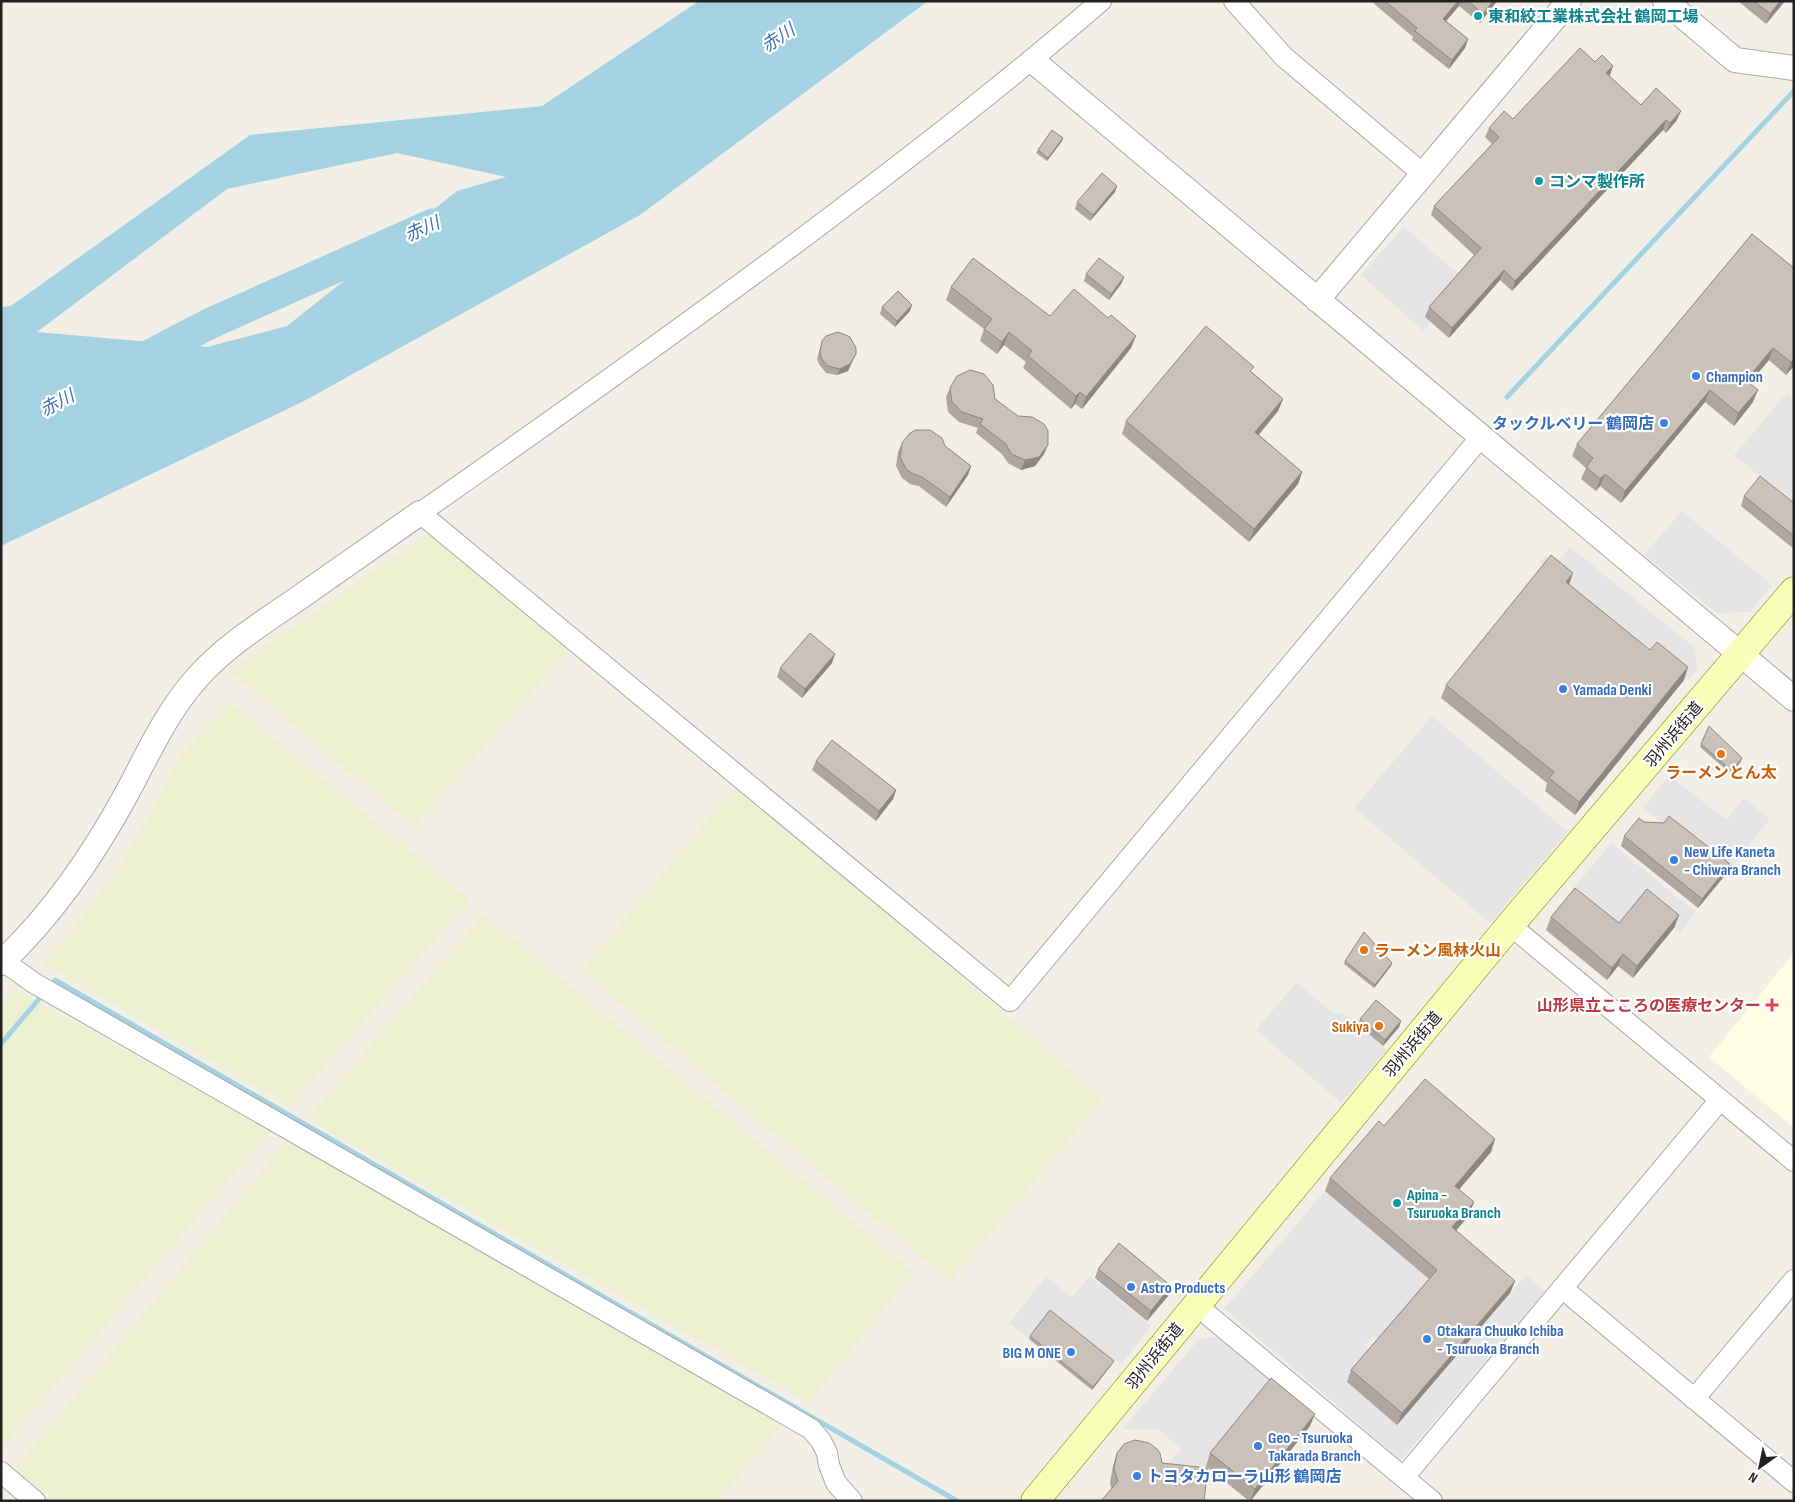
<svg xmlns="http://www.w3.org/2000/svg" width="1795" height="1502" font-family="'Sofia Sans Condensed','Noto Sans JP',sans-serif">
<style>
.education{fill:#feffe2}
.farmland{fill:#eef1d1}
.parking{fill:#e5e5e5}
.water{fill:#a4d2e2;fill-rule:evenodd}
.lines{fill:none;stroke-linecap:round;stroke-linejoin:round}
.stream{stroke:#a4d2e2;stroke-width:5}
.river{stroke:#a4d2e2;stroke-width:31}
.minor-casing{stroke:#a8a8a8;stroke-width:22}
.tertiary-casing{stroke:#a8a8a8;stroke-width:26}
.secondary-casing{stroke:#6d7f00;stroke-width:29}
.minor{stroke:#fff;stroke-width:20}
.tertiary{stroke:#fff;stroke-width:24}
.secondary{stroke:#f8feb8;stroke-width:28}
.wall{fill:#aea69f}
.shaded-wall{fill:#8d8782}
.building{fill:#cac1b9;stroke:#8d8782}
.culture-dot{fill:#0f9aa8;stroke:#fff;stroke-width:2}
.shop-dot{fill:#3f7fe0;stroke:#fff;stroke-width:2}
.food-dot{fill:#e8710a;stroke:#fff;stroke-width:2}
.health-dot{fill:#e0444e;stroke:#fff;stroke-width:2}
.labels{text-anchor:middle;stroke-width:4.5;stroke-linejoin:round;paint-order:stroke}
.culture-label{font-size:16px;font-weight:bold;fill:#0d838f;stroke:#fff;text-anchor:start}
.shop-label{font-size:16px;font-weight:bold;fill:#366cbe;stroke:#fff;text-anchor:start}
.street-label{font-size:16px;fill:#212121;stroke:#fff}
.food-label{font-size:16px;font-weight:bold;fill:#c56008;stroke:#fff}
.health-label{font-size:16px;font-weight:bold;fill:#be3a42;stroke:#fff;text-anchor:end}
.water-label{font-size:18px;font-style:italic;fill:#4175b1;stroke:#fff}
</style>
<rect width="100%" height="100%" fill="#f2efe7"/>
<path class="education" d="M1794,953V1128L1709,1057Z"/>
<path class="farmland" d="M431,531L569,651L414,827L229,671Z
M230,702L470,900L290,1106L42,963L77,924L120,865L159,798L177,760Z
M736,786L1104,1098L950,1282L581,971Z
M484,914L914,1272L809,1402L307,1119Z
M16,990L271,1130L1,1449V1003Z
M290,1137L785,1422L718,1501H54L15,1468Z"/>
<path class="parking" d="M1404,227L1461,276L1425,317L1431,322L1423,331L1361,275Z
M1787,393L1794,399V504L1734,455Z
M1682,511L1772,585L1750,612L1717,613L1644,555Z
M1570,547L1695,648L1697,669L1689,679L1686,677L1684,680L1540,562L1545,556L1556,564Z
M1432,716L1568,832L1490,923L1354,808Z
M1669,775L1726,820L1744,798L1770,819L1726,874L1643,808Z
M1611,843L1696,912L1680,932L1643,902L1614,936L1566,897Z
M1297,982L1333,1013L1347,1015L1387,1050L1341,1103L1256,1030Z
M1325,1191L1433,1282L1381,1343L1373,1336L1365,1345L1373,1352L1397,1425L1526,1275L1545,1291L1401,1460L1224,1309Z
M1090,1276L1151,1326L1121,1364L1116,1360L1112,1364L1049,1314L1029,1339L1009,1323L1046,1277L1072,1297Z
M1216,1337L1273,1381L1206,1466L1168,1464L1181,1449L1158,1429H1123L1199,1339Z"/>
<path class="water" d="M699,1H928L640,215L304,401L1,546V307L11,306L250,135L542,106ZM397,153L506,177L457,191L287,326L207,347L37,332L227,189Z"/>
<g class="lines">
<path class="stream" d="M1507,397L1794,91
M50,986L55,980L957,1501
M1,1044L44,993"/>
<path class="river" d="M134,363L211,323L433,224"/>
<g class="minor-casing">
<path id="minor" d="M1101,1C1003,86 900,165 796,243C672,335 547,424 420,513L1010,1001L1480,438
M1234,1L1284,57L1423,174
M1510,925L1794,1161
M3,961L34,983L811,1429L821,1441L827,1453L829,1465L836,1483L852,1501
M1562,1288L1794,1482
M1196,1305L1432,1501
M1694,1399L1794,1280
M1,1472L35,1501
M1404,1477L1720,1100"/>
</g>
<g class="tertiary-casing">
<path id="tertiary" d="M1665,1L1735,60L1794,68
M1033,61L1794,699
M1317,300L1569,1
M1,963C52,915 94,854 127,793C148,754 166,713 196,679C223,648 259,625 293,602C336,572 378,542 420,513"/>
</g>
<g class="secondary-casing">
<path id="secondary" d="M1035,1501L1510,925L1794,591"/>
</g>
<use href="#minor" class="minor"/>
<use href="#tertiary" class="tertiary"/>
<use href="#secondary" class="secondary"/>
</g>
<path class="wall" d="M1371,1H1497L1480,23L1459,6L1446,21L1468,39L1465,48L1449,69L1412,40L1413,37Z
M1738,1H1785L1766,24Z
M1609,76L1641,105L1677,120L1666,133L1663,130L1512,291L1500,280L1449,338L1425,317L1429,307L1474,255L1431,215L1434,206L1492,144L1485,137L1489,128L1513,119Z
M1063,138L1062,141L1047,161L1036,153L1038,150Z
M1117,186L1115,192L1090,221L1075,209L1077,202Z
M1752,234L1794,366L1786,375L1769,360L1750,383L1753,402L1734,426L1705,402L1621,503L1600,486L1596,491L1581,479L1586,468L1572,456L1577,444Z
M1086,274L1124,277L1121,284L1109,300L1084,281Z
M951,287L1050,316L1131,348L1082,409L1075,404L1071,409L1023,368L1026,362L1004,345L997,354L980,341L984,329L946,300Z
M882,307L910,311L895,327L880,314Z
M822,341L853,360L848,371L837,375L826,373L819,364L817,359Z
M1252,372L1283,399L1278,411L1259,435L1302,472L1298,484L1249,542L1122,434L1126,421Z
M950,388L995,399L1044,454L1035,466L1021,470L1008,463L1002,454L976,433L978,428L959,422L948,412L946,397Z
M902,443L945,446L971,466L968,475L946,507L919,486L910,484L902,478L896,466L898,452Z
M1744,496L1794,503V549L1741,506Z
M1569,584L1684,680L1575,815L1545,791L1547,783L1441,698L1446,685Z
M832,663L802,698L777,677L780,668Z
M1701,744L1741,761L1731,774L1700,747Z
M816,761L896,790L893,799L876,821L812,770Z
M1644,822L1726,874L1698,908L1621,846L1624,836Z
M1679,915L1674,928L1633,978L1618,966L1607,980L1546,930L1551,917L1619,923Z
M1345,961L1392,963L1391,966L1374,988L1344,964Z
M1360,1019L1401,1021L1399,1027L1383,1046L1358,1025Z
M1384,1126L1495,1139L1491,1152L1459,1189L1469,1215L1456,1231L1515,1281L1510,1293L1397,1425L1347,1382L1351,1370L1429,1279L1325,1191L1330,1178Z
M1098,1269L1171,1286L1168,1296L1147,1321L1095,1278Z
M1030,1336L1112,1364L1092,1390L1029,1339Z
M1310,1426L1251,1501H1249L1206,1466L1210,1453Z
M1117,1453L1162,1463L1111,1488L1110,1482L1113,1466Z"/>
<path class="shaded-wall" d="M1458,1H1460L1459,6L1440,28L1443,19Z
M1493,1H1497L1480,23L1483,14Z
M1780,1H1785L1766,24L1770,14Z
M1468,39L1465,48L1449,69L1452,60Z
M1613,66L1610,75L1603,82L1606,73Z
M1681,111L1677,120L1666,133L1670,123Z
M1666,120L1663,130L1512,291L1515,281Z
M1063,138L1062,141L1047,161L1048,158Z
M1117,186L1115,192L1090,221L1093,215Z
M1504,270L1500,280L1449,338L1452,328Z
M1124,277L1121,284L1109,300L1111,294Z
M912,305L910,311L895,327L897,321Z
M1009,332L1004,345L997,354L1002,342Z
M1136,336L1131,348L1082,409L1086,397Z
M1773,348L1769,360L1741,392L1746,380Z
M856,354L853,360L848,371L837,375L840,369Z
M1794,359V366L1786,375L1791,362Z
M1710,390L1705,402L1621,503L1625,491Z
M1758,390L1753,402L1734,426L1738,413Z
M1080,392L1075,404L1071,409L1076,396Z
M1283,399L1278,411L1250,444L1255,432Z
M1048,445L1044,454L1035,466L1021,470L1025,460Z
M971,466L968,475L946,507L950,497Z
M1302,472L1298,484L1249,542L1254,529Z
M1605,474L1600,486L1596,491L1600,479Z
M1573,573L1569,585L1566,582Z
M835,654L832,663L802,698L805,689Z
M1688,667L1684,680L1575,815L1579,802Z
M1742,758L1741,761L1731,774L1732,771Z
M896,790L893,799L876,821L879,811Z
M1730,864L1726,874L1698,908L1702,899Z
M1679,915L1674,928L1633,978L1637,966Z
M1623,954L1618,966L1607,980L1612,968Z
M1392,963L1391,966L1374,988L1375,985Z
M1401,1021L1399,1027L1383,1046L1385,1040Z
M1495,1139L1491,1152L1451,1199L1455,1186Z
M1474,1202L1469,1215L1448,1240L1452,1227Z
M1515,1281L1510,1293L1397,1425L1402,1413Z
M1171,1286L1168,1296L1147,1321L1151,1311Z
M1114,1361L1112,1364L1092,1390L1093,1387Z
M1315,1414L1310,1426L1250,1501L1255,1489Z"/>
<path class="building" d="M1385,1H1458L1443,19L1468,39L1452,60L1415,31L1417,28Z
M1468,1H1493L1483,14Z
M1754,1H1780L1770,14Z
M1580,48L1595,62L1602,55L1613,66L1606,73L1641,105L1656,88L1681,111L1670,123L1666,120L1515,281L1504,270L1452,328L1429,307L1481,248L1434,206L1499,137L1489,128L1504,111L1513,119Z
M1052,130L1063,138L1048,158L1038,150Z
M1102,173L1117,186L1093,215L1077,202Z
M1752,234L1794,268V359L1791,362L1773,348L1746,380L1758,390L1738,413L1710,390L1625,491L1605,474L1600,479L1586,467L1593,458L1577,444Z
M973,258L1050,316L1074,289L1108,318L1111,315L1136,336L1086,397L1080,392L1076,396L1028,356L1032,351L1009,332L1002,342L984,329L992,319L951,287Z
M1099,258L1124,277L1111,294L1086,274Z
M898,291L912,305L897,321L882,307Z
M1206,326L1254,367L1250,371L1283,399L1255,432L1302,472L1254,529L1126,421Z
M838,332L850,337L856,348V354L850,364L840,369L828,366L821,358L820,352L822,341L826,336Z
M970,370L984,374L993,385L995,399L1018,416L1032,417L1044,424L1048,431V445L1039,457L1025,460L1011,454L1006,444L980,424L983,419L962,412L952,402L950,388L957,376Z
M915,430H930L942,438L945,446L971,466L950,497L922,477L913,474L906,469L900,457L902,443L909,434Z
M1760,476L1794,503V536L1744,496Z
M1551,555L1573,573L1566,582L1650,650L1657,642L1688,667L1579,802L1549,778L1554,772L1446,685Z
M810,633L835,654L805,689L780,668Z
M1709,726L1742,758L1732,771L1701,744Z
M832,740L896,790L879,811L816,761Z
M1669,816L1730,864L1702,899L1624,836L1639,818L1644,822L1664,823Z
M1575,888L1619,923L1647,889L1679,915L1637,966L1623,954L1612,968L1551,917Z
M1364,932L1392,963L1375,985L1345,961Z
M1376,1000L1401,1021L1385,1040L1360,1019Z
M1425,1079L1495,1139L1455,1186L1474,1202L1452,1227L1515,1281L1402,1413L1351,1370L1437,1270L1330,1178L1379,1121L1384,1126Z
M1119,1243L1171,1286L1151,1311L1098,1269Z
M1050,1310L1114,1361L1093,1387L1030,1336Z
M1271,1378L1315,1414L1255,1489L1210,1453Z
M1135,1440L1149,1443L1157,1449L1160,1453L1162,1463L1208,1468L1204,1501H1101L1118,1481L1114,1469L1117,1453L1124,1444Z"/>
<g class="culture-dot">
<circle cx="1478" cy="16" r="5"/>
<circle cx="1539" cy="181" r="5"/>
<circle cx="1397" cy="1203" r="5"/>
</g>
<g class="shop-dot">
<circle cx="1696" cy="376" r="5"/>
<circle cx="1664" cy="423" r="5"/>
<circle cx="1563" cy="689" r="5"/>
<circle cx="1674" cy="860" r="5"/>
<circle cx="1131" cy="1287" r="5"/>
<circle cx="1427" cy="1339" r="5"/>
<circle cx="1071" cy="1352" r="5"/>
<circle cx="1258" cy="1446" r="5"/>
<circle cx="1137" cy="1476" r="5"/>
</g>
<g class="food-dot">
<circle cx="1721" cy="754" r="5"/>
<circle cx="1364" cy="950" r="5"/>
<circle cx="1379" cy="1026" r="5"/>
</g>
<path class="health-dot" d="M1769.5 997.5h5v5h5v5h-5v5h-5v-5h-5v-5h5z"/>
<g class="labels">
<g class="culture-label">
<text x="1488" y="22">東和絞工業株式会社 鶴岡工場</text>
<text x="1549" y="187">コンマ製作所</text>
<text x="1407" y="1200">Apina -<tspan x="1407" dy="18">Tsuruoka Branch</tspan></text>
</g>
<g class="shop-label">
<text x="1706" y="382">Champion</text>
<text x="1654" y="429" text-anchor="end">タックルベリー 鶴岡店</text>
<text x="1573" y="695">Yamada Denki</text>
<text x="1684" y="857">New Life Kaneta<tspan x="1684" dy="18">- Chiwara Branch</tspan></text>
<text x="1141" y="1293">Astro Products</text>
<text x="1437" y="1336">Otakara Chuuko Ichiba<tspan x="1437" dy="18">- Tsuruoka Branch</tspan></text>
<text x="1061" y="1358" text-anchor="end">BIG M ONE</text>
<text x="1268" y="1443">Geo - Tsuruoka<tspan x="1268" dy="18">Takarada Branch</tspan></text>
<text x="1147" y="1482">トヨタカローラ山形 鶴岡店</text>
</g>
<g class="street-label">
<text transform="translate(1673 734) rotate(-50)" y="6">羽州浜街道</text>
<text transform="translate(1412 1044) rotate(-50)" y="6">羽州浜街道</text>
<text transform="translate(1154 1356) rotate(-51)" y="6">羽州浜街道</text>
</g>
<g class="food-label">
<text x="1721" y="778">ラーメンとん太</text>
<text x="1374" y="956" text-anchor="start">ラーメン風林火山</text>
<text x="1369" y="1032" text-anchor="end">Sukiya</text>
</g>
<g class="health-label">
<text x="1761" y="1011">山形県立こころの医療センター</text>
</g>
<g class="water-label">
<text transform="translate(778 38) rotate(-34)" y="6">赤川</text>
<text transform="translate(422 229) rotate(-24)" y="6">赤川</text>
<text transform="translate(57 403) rotate(-28)" y="6">赤川</text>
</g>
</g>
<rect width="1795" height="1502" fill="none" stroke="#212121" stroke-width="5"/>
<g transform="translate(1760 1467) rotate(213)" stroke="#ffffff" stroke-width="4" paint-order="stroke">
<path d="M0-4L9 19L0 12L-9 19Z" fill="#212121"/>
<text y="-8" font-size="14" font-weight="bold" text-anchor="middle" fill="#212121">N</text>
</g>
</svg>
